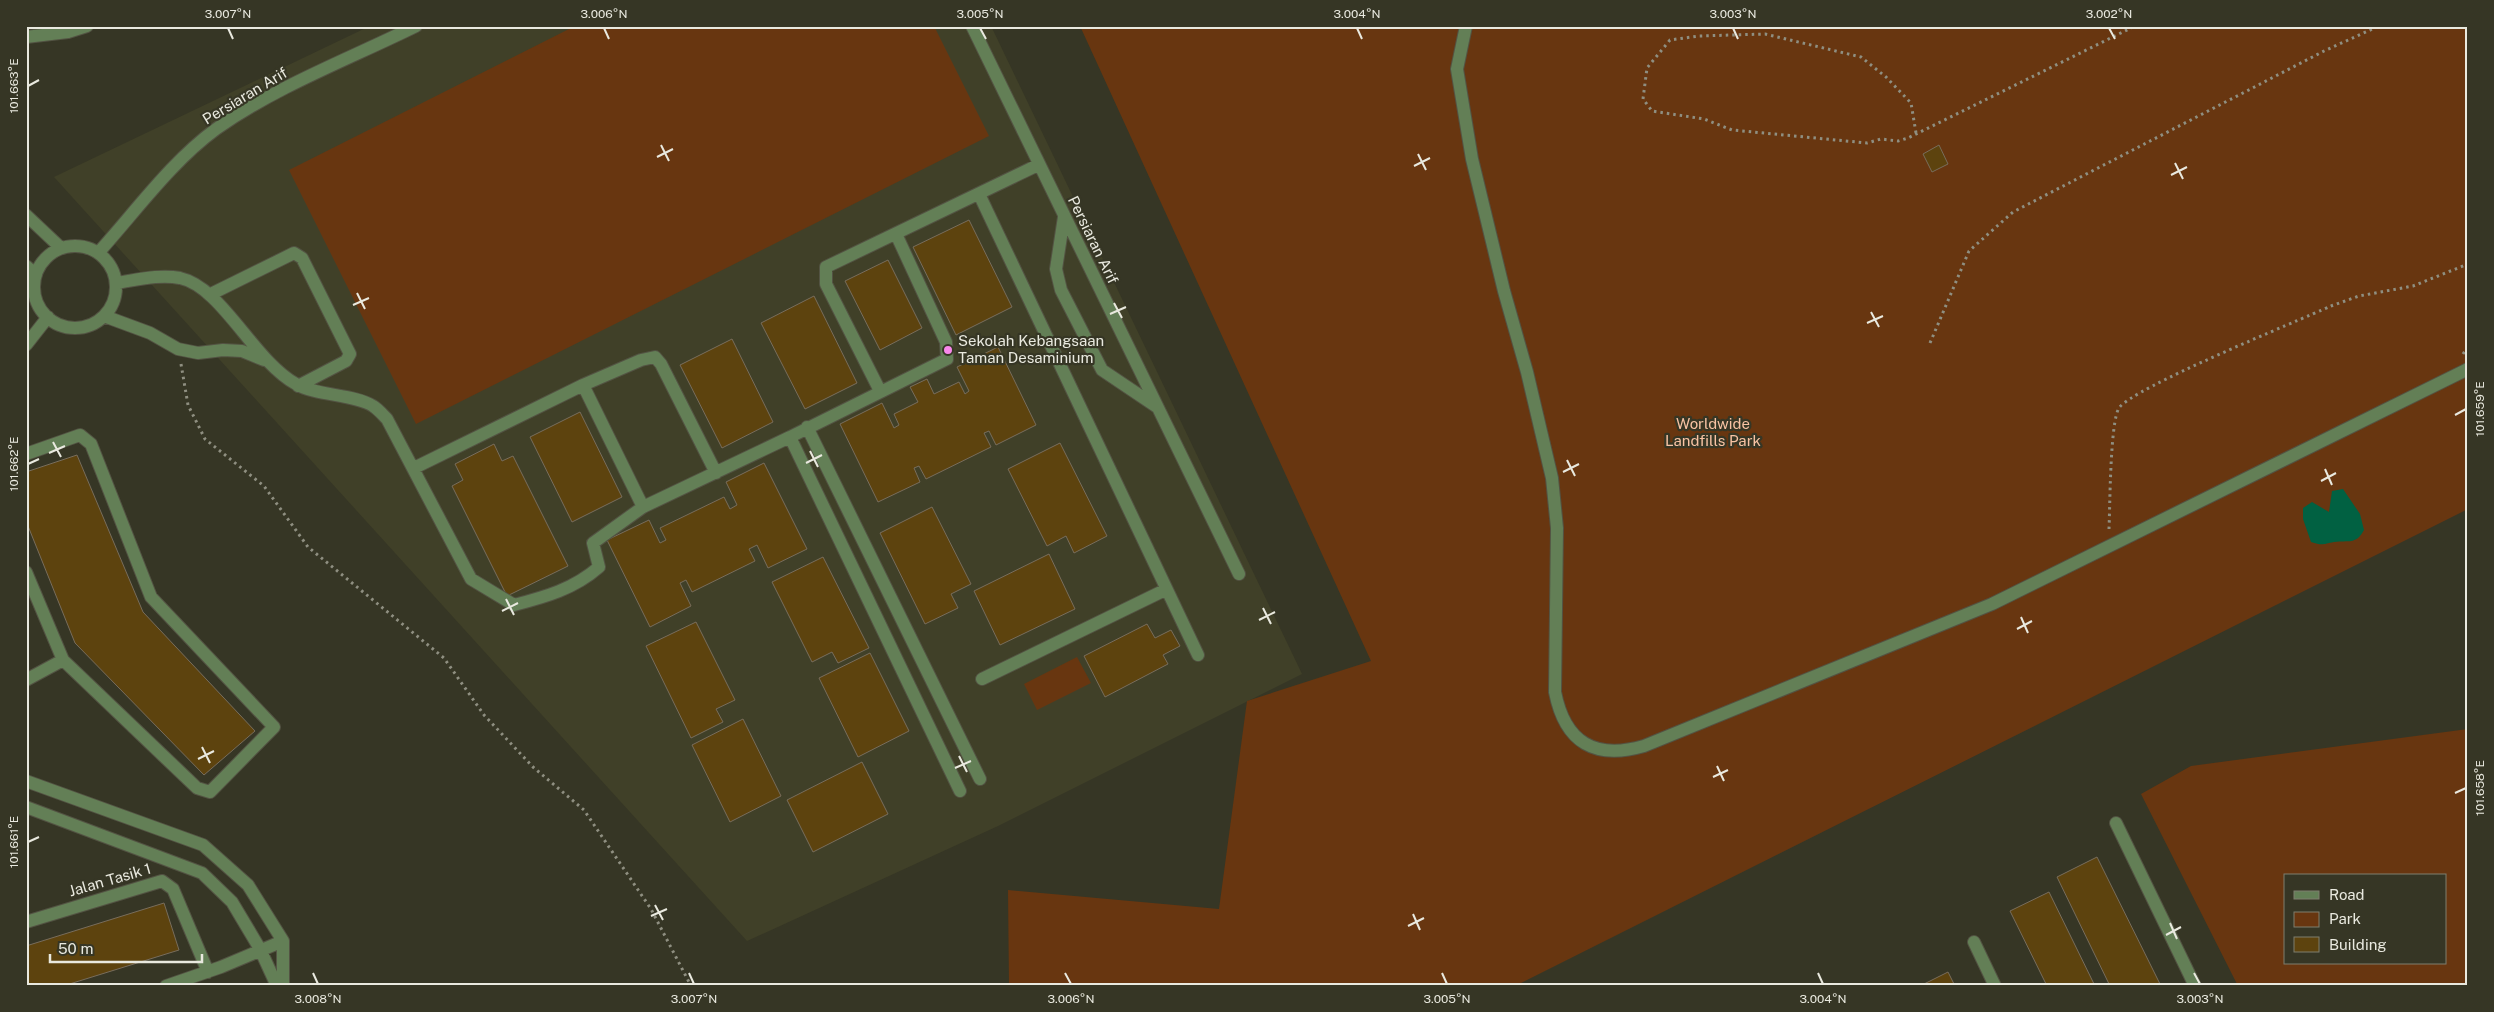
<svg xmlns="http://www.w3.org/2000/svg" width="2494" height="1012" font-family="'Public Sans',sans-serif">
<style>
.built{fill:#404028}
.green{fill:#683610;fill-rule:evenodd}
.water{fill:#016142}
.building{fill:#5d430e;stroke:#786d5c}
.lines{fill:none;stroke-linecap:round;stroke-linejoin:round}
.minor-casing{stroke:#535343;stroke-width:14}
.path{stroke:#8f8f81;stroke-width:3;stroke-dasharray:2.5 4;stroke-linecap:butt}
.minor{stroke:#637f56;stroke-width:12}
.ticks{fill:none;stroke:#e9e9df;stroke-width:2}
.poi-dot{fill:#f888eb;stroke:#363625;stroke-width:2}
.labels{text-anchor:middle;stroke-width:4.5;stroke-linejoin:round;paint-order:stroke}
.street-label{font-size:15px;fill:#e9e9df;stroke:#363625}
.poi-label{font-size:15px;fill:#e9e9df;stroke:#363625;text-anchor:start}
.park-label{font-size:15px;fill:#f8c3a3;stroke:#363625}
.neatline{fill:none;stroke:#e9e9df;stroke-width:2}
.ticks-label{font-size:12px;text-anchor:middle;fill:#e9e9df}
</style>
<rect width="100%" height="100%" fill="#363625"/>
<path class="built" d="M370,26H991L1302,674L998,826L747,941L54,177Z"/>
<path class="green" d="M575,26H934L989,136L416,424L289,170Z
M1080,26H2468V509L1519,984V986H1009L1008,890L1219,909L1247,701L1371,661Z
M1077,657L1091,683L1037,710L1024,684Z
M2468,729V986H2238L2141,794L2191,766ZM2285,876H2445V963H2285Z"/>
<path class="water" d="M2343,489L2360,514L2364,530C2356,545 2349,540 2334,542C2323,544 2323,546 2311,542L2303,519V508L2312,502L2329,512L2332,491Z"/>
<path class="building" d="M1939,145L1948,164L1932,172L1923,154Z
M969,220L1012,307L956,335L913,247Z
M888,260L922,328L880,350L845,281Z
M814,296L857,383L805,409L761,323Z
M732,339L773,422L722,448L680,365Z
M998,347L1036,425L996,445L989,431L984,433L991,447L926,479L919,466L914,468L920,482L878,502L840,424L882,403L894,428L899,425L894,414L918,402L910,387L927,379L934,394L959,382L965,394L969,391L957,367Z
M580,412L622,497L572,522L530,437Z
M1060,443L1107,536L1074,553L1066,536L1047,546L1008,469Z
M494,444L502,461L513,456L568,566L507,596L452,486L463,480L455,464Z
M77,455L143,612L255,731L204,775L75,643L26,521V472Z
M764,463L807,549L768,568L757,545L749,549L755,561L692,592L686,580L680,583L691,606L650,627L607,540L649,520L660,543L666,540L660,528L724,497L730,509L737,505L726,482Z
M932,507L971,584L951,594L958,608L925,624L880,533Z
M1049,554L1075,609L1000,645L974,591Z
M823,557L869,648L838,663L832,652L812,662L772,582Z
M696,622L735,700L716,709L723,722L691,738L646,646Z
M1147,624L1155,638L1171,630L1180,646L1163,655L1168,664L1105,697L1084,656Z
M870,653L909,731L858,757L819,678Z
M743,719L781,796L730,822L692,745Z
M862,762L888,814L813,852L787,800Z
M2097,857L2161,986H2110L2057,877Z
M2049,892L2095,986H2047L2010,911Z
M164,903L179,950L63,986H26V946Z
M1948,972L1955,986H1920Z"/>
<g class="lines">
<g class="minor-casing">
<path id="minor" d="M972,26L1239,574
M1466,26L1457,69L1472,159L1504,291L1527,372L1552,478L1557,528L1555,692C1565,743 1595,760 1644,746L1992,604L2468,369
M26,37L68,32L87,26
M979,194L1198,655
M26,215L61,248
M1064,217L1056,269L1061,290L1102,370L1157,407
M34 287a41 41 0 1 1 82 0a41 41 0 1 1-82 0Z
M98,253C136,211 171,162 216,129C277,86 349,59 416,26
M26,266L36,275
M116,283C137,280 159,274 180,278C222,287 253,360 296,384C316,396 354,394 373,406C378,409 383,415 387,419L471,579L514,605C545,597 574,589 599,567L593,543L643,507L790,437L960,791
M211,294L294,253L302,258L350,354L346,361L298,386
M104,316L150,333L178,349L198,353L223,350L242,351L264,360
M26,345L48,317
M583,385L643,507
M880,391L826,284V267L1038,165
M807,427L980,779
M790,437L947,359L946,342L896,234
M26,454L80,435L91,444L151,597L274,727L210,792L197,788L63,660L26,572
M414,468L583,385L641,360L655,357L661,364L716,473
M982,679L1165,590
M26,680L63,660
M26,781L203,845L248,885L283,941V986
M26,807L202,873L232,902L260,949L277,986
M2116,823L2195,986
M26,922L162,881L173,889L208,972
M1974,942L1995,986
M166,986L221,967L283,941"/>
</g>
<path class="path" d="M1916,133L1911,103L1886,77L1861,57L1765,34L1699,36L1670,40L1647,68L1643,99L1652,111L1704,119L1732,130L1867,143L1881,139L1898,141L1908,138L2135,26
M1930,343L1969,251L2013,212L2324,51L2379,26
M2463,354L2468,347
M181,364L188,405L205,439L264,486L308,547L444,658L484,715L533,767L584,810L651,909L691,986
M2109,529C2110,508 2110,422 2119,408C2132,388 2298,321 2331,306L2359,296L2413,286L2468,264"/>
<use href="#minor" class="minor"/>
</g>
<path class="ticks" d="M228,28L233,39M604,28L609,39M980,28L986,39M1357,28L1362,39M1733,28L1738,39M2109,28L2115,39M28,86L39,80M661,145L669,161M1418,154L1426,170M657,157L673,149M2175,163L2183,179M1414,166L1430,158M2171,175L2187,167M357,293L365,309M1114,303L1122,318M353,305L369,298M1871,312L1879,327M1110,314L1126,307M1867,323L1883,316M2455,415L2466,409M53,442L61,457M810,451L818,467M49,453L65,446M1567,460L1575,476M806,463L822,455M28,464L39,459M2325,469L2332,485M1563,472L1579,464M2321,481L2336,473M506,599L514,615M1263,608L1271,624M502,611L518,603M2021,617L2028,633M1259,620L1275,612M2017,629L2032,621M202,747L210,763M959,756L967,772M198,759L214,751M1717,766L1724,781M955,768L971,761M1713,777L1728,770M2455,793L2466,788M28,842L39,837M655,905L663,920M1413,914L1420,930M651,916L667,909M2170,923L2177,939M1408,926L1424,918M2166,935L2181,927M313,973L318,984M689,973L694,984M1065,973L1071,984M1442,973L1447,984M1818,973L1823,984M2194,973L2200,984"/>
<circle class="poi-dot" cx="948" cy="350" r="5"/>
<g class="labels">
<g class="street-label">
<text transform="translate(245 96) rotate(-31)" y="5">Persiaran Arif</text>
<text transform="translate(1093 240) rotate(64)" y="5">Persiaran Arif</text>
<text transform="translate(110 880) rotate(-16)" y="5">Jalan Tasik 1</text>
</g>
<g class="poi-label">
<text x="958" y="346">Sekolah Kebangsaan<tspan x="958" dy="17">Taman Desaminium</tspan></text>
</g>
<g class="park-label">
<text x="1713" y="429">Worldwide<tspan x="1713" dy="17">Landfills Park</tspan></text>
</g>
</g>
<rect width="2494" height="1012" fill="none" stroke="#363625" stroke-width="55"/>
<rect x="2284" y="874" width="162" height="90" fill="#363625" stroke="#7e7e6f"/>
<rect x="2294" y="891" width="25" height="8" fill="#637f56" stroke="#7e7e6f"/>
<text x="2329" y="900" font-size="15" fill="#e9e9df">Road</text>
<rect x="2294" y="912" width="25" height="15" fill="#683610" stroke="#7e7e6f"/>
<text x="2329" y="924" font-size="15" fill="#e9e9df">Park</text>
<rect x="2294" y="937" width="25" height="15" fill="#5d430e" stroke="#7e7e6f"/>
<text x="2329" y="950" font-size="15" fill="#e9e9df">Building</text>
<path d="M50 954v8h152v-8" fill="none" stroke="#e9e9df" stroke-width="2.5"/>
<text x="58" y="954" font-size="15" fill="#e9e9df" stroke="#363625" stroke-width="4" paint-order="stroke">50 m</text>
<rect x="28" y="28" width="2438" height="956" class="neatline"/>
<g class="ticks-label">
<text x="228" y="18">3.007°N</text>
<text x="604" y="18">3.006°N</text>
<text x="980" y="18">3.005°N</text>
<text x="1357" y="18">3.004°N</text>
<text x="1733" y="18">3.003°N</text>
<text x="2109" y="18">3.002°N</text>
<text transform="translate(14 86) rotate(-90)" y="4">101.663°E</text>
<text transform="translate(2480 409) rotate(-90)" y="4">101.659°E</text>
<text transform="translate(14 464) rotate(-90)" y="4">101.662°E</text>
<text transform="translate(2480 788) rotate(-90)" y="4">101.658°E</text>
<text transform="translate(14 842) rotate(-90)" y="4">101.661°E</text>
<text x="318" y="1003">3.008°N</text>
<text x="694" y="1003">3.007°N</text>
<text x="1071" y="1003">3.006°N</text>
<text x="1447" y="1003">3.005°N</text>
<text x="1823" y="1003">3.004°N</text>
<text x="2200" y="1003">3.003°N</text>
</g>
</svg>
